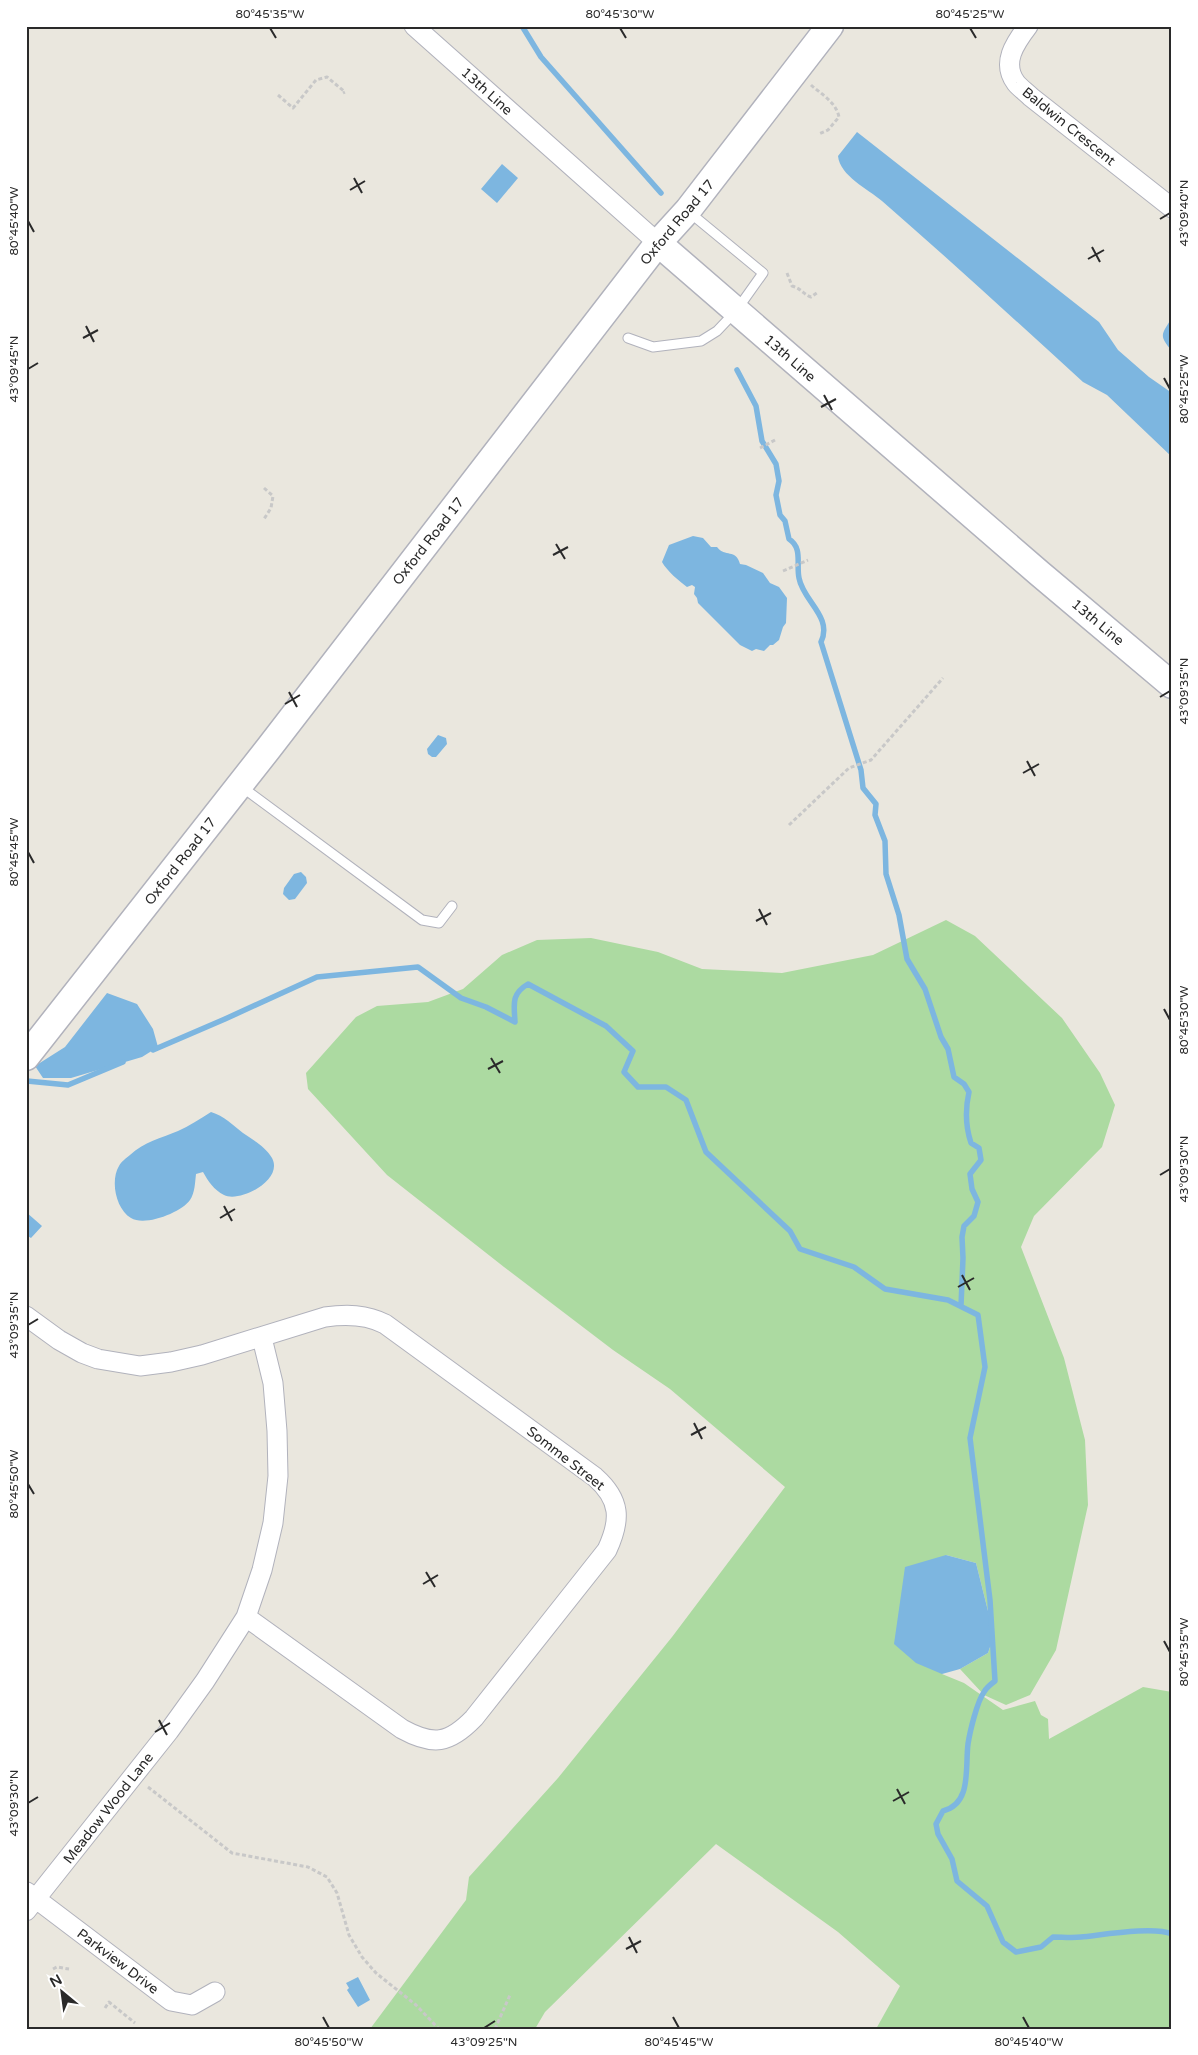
<svg xmlns="http://www.w3.org/2000/svg" width="1198" height="2055" font-family="'Varela Round',sans-serif">
<style>
.green{fill:#acdaa1}
.water{fill:#7db6e0}
.lines{fill:none;stroke-linecap:round;stroke-linejoin:round}
.stream{stroke:#7db6e0;stroke-width:5.5}
.service-casing{stroke:#b1b2bc;stroke-width:11}
.minor-casing{stroke:#b1b2bc;stroke-width:21}
.secondary-casing{stroke:#b1b2bc;stroke-width:29}
.path{stroke:#c8c8c8;stroke-width:3;stroke-dasharray:4 2.5;stroke-linecap:butt}
.service{stroke:#fff;stroke-width:9}
.minor{stroke:#fff;stroke-width:19}
.secondary{stroke:#fff;stroke-width:26}
.ticks{fill:none;stroke:#2a2a2a;stroke-width:2}
.labels{text-anchor:middle;stroke-width:4;stroke-linejoin:round;paint-order:stroke}
.street-label{font-size:14px;fill:#2a2a2a;stroke:#fff}
.neatline{fill:none;stroke:#2a2a2a;stroke-width:2}
.ticks-label{font-size:12px;text-anchor:middle;fill:#2a2a2a}
</style>
<rect width="100%" height="100%" fill="#eae7de"/>
<path class="green" d="M946,920L975,936L1062,1018L1100,1073L1115,1105L1102,1147L1034,1216L1021,1247L1064,1358L1085,1440L1088,1505L1056,1650L1030,1695L1006,1705L984,1695L960,1669L988,1653L994,1635L976,1563L946,1555L942,1674L964,1683L1003,1710L1035,1701L1041,1715L1048,1719L1049,1739L1143,1687L1172,1692V2029H876L900,1986L838,1932L716,1844L545,2012L535,2029H370L466,1900L469,1877L558,1778L672,1637L785,1487L670,1389L613,1350L504,1267L387,1175L308,1089L306,1073L356,1017L377,1006L428,1002L463,989L502,955L537,940L591,938L658,952L702,969L782,973L873,955Z"/>
<path class="water" d="M857,132L1099,322L1118,350L1149,377L1172,393V457L1107,395L1083,382C1016,321 950,260 882,201C868,189 840,176 838,156Z
M502,164L518,178L497,203L481,189Z
M1172,317V351C1157,334 1163,334 1172,317Z
M693,536L703,538L711,547H717C725,558 736,548 740,564L746,565L763,573L770,583L779,587L787,598L786,623L783,627L779,640L773,645H770L764,651L756,649L752,651L740,645L698,603L697,598L694,594L695,587L692,585L687,587C679,581 667,571 662,562L669,545Z
M438,735L446,738L447,744L436,757H432L428,754L427,749Z
M301,872L306,877L307,883L295,899L289,900L283,894L284,888L294,874Z
M107,993L137,1004L153,1029L158,1047L142,1057L71,1078H43L35,1066L65,1047Z
M211,1112C224,1116 233,1125 243,1133C253,1140 266,1147 272,1158C284,1180 240,1203 224,1195C214,1190 208,1181 203,1172L196,1174C195,1182 195,1193 190,1200C182,1212 145,1227 131,1218C116,1209 110,1181 119,1166C121,1162 126,1158 130,1155C144,1142 161,1138 178,1131C189,1126 200,1119 211,1112Z
M26,1212L42,1226L31,1238L26,1235Z
M946,1555L976,1563L994,1635L988,1653L960,1669L942,1674L916,1663L894,1644L905,1567Z
M358,1977L370,2000L358,2007L347,1990L349,1988L346,1983Z"/>
<g class="lines">
<path class="stream" d="M522,26L541,57L661,193
M737,370L756,406L762,441L776,464L779,481L776,495L780,515L785,521L789,539C803,548 796,564 799,578C803,601 833,617 821,642L861,770L863,788L876,804L875,815L885,841L886,874L899,915L907,959L925,989L941,1037L948,1049L954,1077L964,1084L969,1092C965,1110 965,1125 971,1143L979,1148L981,1160L970,1174L972,1189L978,1202L974,1216L964,1226L962,1237L963,1258L961,1306
M153,1050L225,1019L317,977L418,967L461,998L486,1007L515,1022C514,1004 511,994 528,984L606,1026L633,1051L624,1072L638,1087H666L686,1100L706,1152L790,1231L800,1249L854,1267L885,1289L948,1300L978,1315L985,1367L970,1438L990,1600L995,1681C991,1684 986,1688 984,1692C977,1702 970,1731 968,1744C965,1768 972,1804 943,1811L936,1824L938,1834L952,1859L957,1881L987,1906L1003,1942L1016,1952L1041,1947L1053,1937C1062,1937 1072,1938 1081,1937C1102,1935 1153,1926 1172,1934
M27,1081L68,1085L123,1062"/>
<g class="service-casing">
<path id="service" d="M628,338L653,347L701,341L717,331L736,311L763,273L689,212
M242,787L422,920L439,923L452,906"/>
</g>
<g class="minor-casing">
<path id="minor" d="M414,26L658,243
M1028,26C1015,43 1001,63 1016,83C1020,88 1026,92 1031,97L1172,208
M26,1316L59,1340L82,1353L98,1359L140,1366L171,1362L202,1355L325,1317C346,1314 366,1314 385,1324L595,1477C621,1500 621,1520 607,1550L474,1718C449,1744 433,1746 402,1729L246,1617
M27,1892L171,2001L192,2005L215,1992
M26,1911L169,1731L205,1681L246,1617L262,1570L273,1523L278,1476L277,1431L273,1383L262,1338"/>
</g>
<g class="secondary-casing">
<path id="secondary" d="M658,243L1039,573L1172,685
M26,1057L268,749L658,243L688,210L830,26"/>
</g>
<path class="path" d="M811,85C821,94 836,102 839,117L828,130L819,134
M278,95L293,108L316,80L327,77L345,92L343,93
M787,273L792,286C802,289 803,294 811,297L818,292
M760,448L777,439
M264,488L273,496L271,508L264,519
M783,571L808,560
M789,825L849,768L871,760L943,678
M148,1787L232,1853L308,1867L327,1877L337,1893L349,1935L362,1957L376,1973L416,2005L439,2029
M53,1969L57,1967L69,1969
M105,2008L109,2002L135,2023
M495,2029L510,1995"/>
<use href="#service" class="service"/>
<use href="#minor" class="minor"/>
<use href="#secondary" class="secondary"/>
</g>
<path class="ticks" d="M270,28L276,38M620,28L626,38M970,28L976,38M354,178L362,193M350,190L365,181M1160,219L1170,213M28,221L34,232M1092,247L1100,262M1088,259L1104,250M86,326L94,342M83,338L98,330M28,369L38,363M1164,378L1170,389M824,395L832,410M821,407L836,399M556,544L565,559M553,555L568,547M289,692L297,707M1160,697L1170,691M285,704L300,695M1027,761L1035,776M1023,773L1039,764M28,852L34,863M759,909L767,925M756,921L771,913M1164,1009L1170,1020M491,1058L500,1073M488,1069L503,1061M1160,1175L1170,1169M224,1206L232,1221M220,1218L235,1209M962,1275L970,1290M958,1287L974,1278M28,1325L38,1319M694,1423L702,1439M691,1435L706,1427M28,1484L34,1494M426,1572L435,1587M423,1584L438,1575M1164,1641L1170,1652M159,1720L167,1735M155,1732L170,1723M897,1789L905,1804M893,1801L909,1792M28,1803L38,1797M629,1937L637,1953M626,1949L641,1941M323,2017L329,2028M673,2017L679,2028M1023,2017L1029,2028M484,2028L495,2021"/>
<g class="labels">
<g class="street-label">
<text transform="translate(487 91) rotate(42)" y="5">13th Line</text>
<text transform="translate(1069 126) rotate(39)" y="5">Baldwin Crescent</text>
<text transform="translate(677 222) rotate(-50)" y="5">Oxford Road 17</text>
<text transform="translate(790 358) rotate(41)" y="5">13th Line</text>
<text transform="translate(428 541) rotate(-52)" y="5">Oxford Road 17</text>
<text transform="translate(1098 622) rotate(40)" y="5">13th Line</text>
<text transform="translate(180 861) rotate(-52)" y="5">Oxford Road 17</text>
<text transform="translate(566 1458) rotate(38)" y="5">Somme Street</text>
<text transform="translate(108 1808) rotate(-52)" y="5">Meadow Wood Lane</text>
<text transform="translate(118 1961) rotate(37)" y="5">Parkview Drive</text>
</g>
</g>
<rect width="1198" height="2055" fill="none" stroke="#ffffff" stroke-width="55"/>
<g transform="translate(62 1992) rotate(331)" stroke="#ffffff" stroke-width="4" paint-order="stroke">
<path d="M0-4L9 19L0 12L-9 19Z" fill="#2a2a2a"/>
<text y="-8" font-size="14" font-weight="bold" text-anchor="middle" fill="#2a2a2a">N</text>
</g>
<rect x="28" y="28" width="1142" height="2000" class="neatline"/>
<g class="ticks-label">
<text x="270" y="18">80°45'35"W</text>
<text x="620" y="18">80°45'30"W</text>
<text x="970" y="18">80°45'25"W</text>
<text transform="translate(1184 213) rotate(-90)" y="4">43°09'40"N</text>
<text transform="translate(14 221) rotate(-90)" y="4">80°45'40"W</text>
<text transform="translate(14 369) rotate(-90)" y="4">43°09'45"N</text>
<text transform="translate(1184 389) rotate(-90)" y="4">80°45'25"W</text>
<text transform="translate(1184 691) rotate(-90)" y="4">43°09'35"N</text>
<text transform="translate(14 852) rotate(-90)" y="4">80°45'45"W</text>
<text transform="translate(1184 1020) rotate(-90)" y="4">80°45'30"W</text>
<text transform="translate(1184 1169) rotate(-90)" y="4">43°09'30"N</text>
<text transform="translate(14 1325) rotate(-90)" y="4">43°09'35"N</text>
<text transform="translate(14 1484) rotate(-90)" y="4">80°45'50"W</text>
<text transform="translate(1184 1652) rotate(-90)" y="4">80°45'35"W</text>
<text transform="translate(14 1803) rotate(-90)" y="4">43°09'30"N</text>
<text x="329" y="2046">80°45'50"W</text>
<text x="484" y="2046">43°09'25"N</text>
<text x="679" y="2046">80°45'45"W</text>
<text x="1029" y="2046">80°45'40"W</text>
</g>
</svg>
